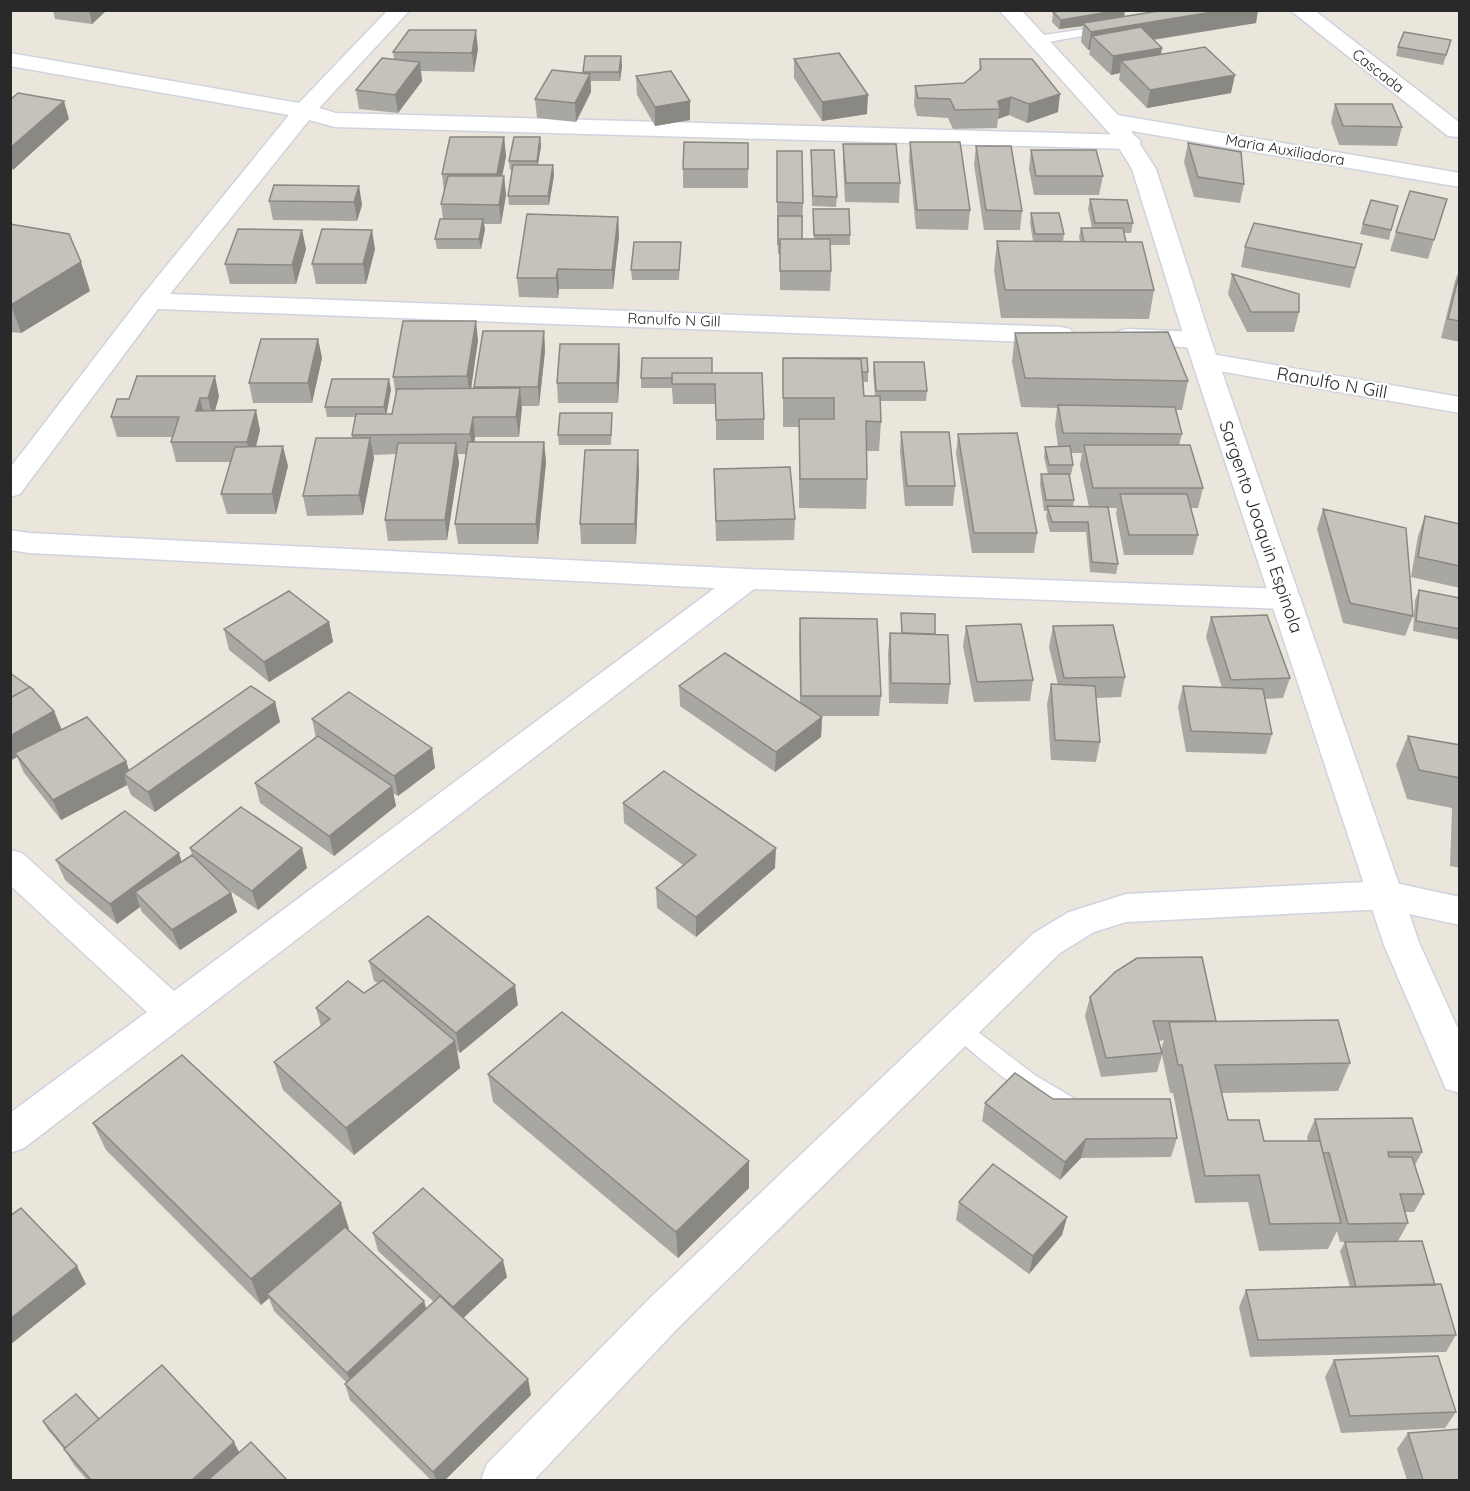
<svg xmlns="http://www.w3.org/2000/svg" width="1470" height="1491" font-family="Quicksand,sans-serif">
<style>
.lines{fill:none;stroke-linecap:round;stroke-linejoin:round}
.service-casing{stroke:#d1d2e0;stroke-width:3}
.minor-casing{stroke:#d1d2e0;stroke-width:3}
.tertiary-casing{stroke:#d1d2e0;stroke-width:3}
.service{fill:#fff;fill-rule:evenodd}
.minor{fill:#fff;fill-rule:evenodd}
.tertiary{fill:#fff;fill-rule:evenodd}
.wall{fill:#a9a7a1;fill-rule:evenodd}
.shaded-wall{fill:#8a8883}
.building{fill:#c5c2bb;stroke:#8a8883;stroke-width:1.5}
.labels{text-anchor:middle;stroke-width:4.5;stroke-linejoin:round;paint-order:stroke}
.far-street-label{font-size:15px;fill:#292929;stroke:#fff}
.street-label{font-size:18px;fill:#292929;stroke:#fff}
</style>
<rect width="100%" height="100%" fill="#eae6dc"/>
<g class="lines">
<g class="service-casing">
<path id="service" d="M1106,26L1110,27V31L1037,44L1031,40L1037,36Z
M958,1019L965,1022L1036,1076L1082,1103L1085,1109L1082,1115L1074,1118C1028,1102 988,1065 951,1034L948,1028L951,1022Z"/>
</g>
<g class="minor-casing">
<path id="minor" d="M388,10H410L319,108L336,113L1129,135L1137,137L1141,142L1137,147L1129,149L335,127L309,120L170,294L1061,327L1070,329L1074,335L1070,341L1061,343L158,309L20,494L10,497V468L142,296L289,115L10,66V53L299,103Z
M1290,10H1314L1460,123V137L1448,136Z
M1111,114L1460,173V187L1103,126L1100,121L1103,116Z
M1128,329L1198,332L1207,334L1211,340L1207,346L1198,348L1119,343L1115,337L1119,331Z
M1205,353L1460,397V413L1196,367L1192,361L1196,355Z
M10,530L29,533L747,569L1286,589L1297,592L1301,599L1297,606L1286,609L754,589L24,1148L10,1153V1113L147,1012L10,885V850L22,853L174,991L715,588L29,553L10,550Z
M1386,881L1460,897V925L1386,909L1126,922L1094,932L1060,953L679,1327L534,1480H481L487,1464L649,1299L1034,933L1069,912L1126,894Z"/>
</g>
<g class="tertiary-casing">
<path id="tertiary" d="M999,10H1021L1128,126L1156,169L1211,340L1420,945L1460,1033V1093L1446,1089L1384,945L1185,340L1132,169L1111,135Z"/>
</g>
<use href="#service" class="service"/>
<use href="#minor" class="minor"/>
<use href="#tertiary" class="tertiary"/>
</g>
<path class="wall" d="M53,10H107L92,24L55,19Z
M1165,10H1258L1256,23L1154,40L1161,55L1231,93L1147,108L1119,80L1120,73L1111,75L1089,54L1090,50H1088L1081,42L1083,26L1059,29L1052,22L1053,12L1124,17Z
M1451,40L1443,65L1396,56L1398,47Z
M478,49L474,72L421,71L422,81L398,113L359,109L356,90L394,59L393,52Z
M585,56H621L622,66L620,81H591V92L576,122L537,118L535,99L583,73Z
M794,59L867,114L822,121L794,78Z
M980,59L1058,112L1027,123L1009,115L998,119L997,128L953,129L948,118L917,116L914,105L915,86L964,83L979,71Z
M636,76L690,101V120L655,126L637,95Z
M1335,104L1402,127L1397,146L1339,145L1331,122Z
M504,137L506,156L502,176H504L506,195L501,224H484L485,229L481,249H437L435,239L443,219L441,204L444,192L442,174Z
M540,137L541,146L538,165H553L554,175L549,205H509L508,196L512,170H510L509,161Z
M910,142L970,210L968,230L916,229L909,161Z
M748,143V188H683V169Z
M1188,143L1244,184L1240,203L1194,197L1184,162Z
M843,144L900,183L899,203L845,202L843,163Z
M976,146L1022,211L1020,230H984L974,165Z
M811,150L837,197L836,207L812,206Z
M1031,150L1103,176L1099,195H1034L1029,169Z
M777,151L803,203L802,239H814L813,209L850,235V245H830L831,271L830,291L780,290V254H778L777,222Z
M359,186L362,205L357,221L273,220L269,201Z
M1090,199L1133,223L1131,233H1124L1126,242L1154,290L1149,319L1001,318L994,270L997,241H1033L1030,223L1031,213L1064,234L1063,242H1080L1079,237L1081,228H1092L1088,209Z
M1447,199L1428,259L1390,251L1396,232Z
M618,217L619,236L613,289H559L558,298L519,297L517,278Z
M10,224L90,291L21,333L10,332Z
M1363,224L1391,230L1389,240L1360,234Z
M302,230L306,249L296,284H230L225,264Z
M681,242L679,280H632L631,270Z
M1362,244L1350,288L1241,267L1245,247Z
M375,249L366,284H316L312,264Z
M1460,268V342L1441,338L1455,281Z
M1232,274L1299,312L1294,332H1247L1228,294Z
M544,331L545,351L539,406H521L519,437H475L474,442H544L546,462L538,544H458L455,524L466,454H458L459,463L447,540L388,541L385,520L396,454L373,455L374,458L363,515L307,516L303,496L352,438V435L356,417H327L325,407L391,389L386,414H392L396,396L393,377L478,340L471,389H475L474,387Z
M1015,333L1188,381L1182,410H1176L1182,434L1179,445L1203,488L1198,508H1191L1198,535L1193,555H1124L1116,514L1117,508H1108L1118,564L1116,574L1090,572L1086,532H1050L1046,516L1047,511H1044L1040,484L1041,474H1048L1044,457L1045,447L1058,446L1055,425L1057,408L1021,407L1012,362ZM1071,453H1082L1080,465L1089,507L1073,506L1074,500L1069,475H1071L1073,465Z
M318,339L322,358L312,403H253L249,383Z
M619,344L620,363L618,403H558L557,383Z
M783,358L868,372V382H863L864,396H875L873,372L874,362L927,391L926,401H880L881,422L879,451H867V479L866,509L799,508V427H783Z
M712,373L764,419V440H716V404H673L672,388H641V378Z
M219,396L215,410L260,430L256,446L288,466L276,514H227L221,494L231,462H176L171,442L172,437H117L111,417L117,399Z
M612,423L611,445H559L558,435Z
M901,432L955,486L953,506H905L900,452Z
M958,434L1037,533L1034,553H972L956,454Z
M714,469L795,519L794,540L716,541Z
M639,470L636,544H581L580,524Z
M1323,509L1413,616L1405,636L1343,623L1317,529Z
M1425,516L1460,524V588L1411,577L1418,536Z
M1419,590L1460,598V640L1413,631L1415,600Z
M901,613L935,634L950,684L948,704L889,703L888,653L890,633H901Z
M1211,617L1290,678L1283,698L1265,699L1272,734L1266,754L1186,752L1178,707L1183,686L1222,688L1206,637Z
M800,618L881,696L879,716H821L822,717L821,737L775,772L680,706L679,686L800,703L799,638Z
M329,622L333,642L269,682L229,650L224,629Z
M966,626L1033,680L1030,701L974,702L963,646Z
M1053,626L1125,677L1121,697L1096,698L1100,742L1096,762L1051,760L1047,704L1051,684L1058,685L1049,647Z
M35,692L54,711L62,730L126,761L129,771L275,702L280,722L155,812L131,795L127,785L61,820L24,773L17,757L10,761Z
M312,719L432,748L435,768L398,796L393,793L396,806L334,856L260,803L255,783L316,738Z
M1408,736L1458,745L1460,741V868L1450,866L1452,808L1407,799L1396,765Z
M623,803L775,868L696,937L657,908L656,888L683,865L624,823Z
M190,848L307,868L258,910L226,888L231,893L237,912L180,950L142,912L140,907L117,924L65,880L56,860L182,862L192,855Z
M369,961L518,1005L460,1053L457,1050L460,1068L354,1155L283,1090L274,1062L321,1027L316,1008L364,993L378,983L374,981Z
M1090,997L1216,1021V1022L1350,1063L1338,1091L1222,1093L1228,1120L1264,1141H1308L1307,1137L1315,1119L1422,1152L1415,1165L1424,1194L1414,1212H1405L1408,1223L1398,1241L1340,1242L1337,1231L1328,1249L1259,1251L1248,1202L1195,1203L1173,1093H1170L1162,1055L1157,1072L1101,1077L1085,1016ZM1164,1040L1161,1049L1159,1041Z
M488,1074L749,1188L678,1258L493,1102Z
M1053,1099L1177,1138L1171,1157L1081,1158L1060,1180L982,1121L985,1103Z
M93,1123L349,1229L348,1230L424,1301L426,1309L434,1302L378,1251L373,1233L507,1277L463,1318L528,1379L531,1395L445,1480H431L350,1400L345,1384L346,1382L274,1311L269,1298L261,1305L106,1150Z
M959,1202L1067,1217L1062,1235L1029,1274L956,1220Z
M1345,1242L1435,1285L1456,1335L1446,1352L1250,1357L1239,1307L1246,1290L1350,1287L1340,1251Z
M1334,1360L1456,1412L1445,1428L1341,1433L1325,1377Z
M43,1421L239,1452L287,1480H87L74,1465L64,1449L48,1430Z
M1408,1433L1460,1480H1407L1397,1449Z"/>
<path class="shaded-wall" d="M89,10H107L92,24Z
M1120,10H1125L1124,19L1083,23V26L1059,29L1061,20Z
M1224,10H1258L1256,23L1104,47L1092,36L1090,50H1088L1091,32Z
M476,30L478,49L474,72L472,53Z
M1162,48L1159,66L1121,61L1120,73L1111,75L1113,56Z
M621,56L622,66L620,81L619,72Z
M420,62L422,81L398,113L395,95Z
M590,74L591,92L576,122L575,103Z
M1235,75L1231,93L1147,108L1150,90Z
M1060,94L1058,112L1027,123L1029,104Z
M868,95L867,114L822,121V102Z
M1011,97L1009,115L998,119L1000,109L998,101Z
M64,101L69,119L13,170L10,163V148Z
M690,101V120L655,126V107Z
M504,137L506,156L499,193L497,174Z
M540,137L541,146L537,170V161Z
M553,165L554,175L549,205L548,196Z
M504,176L506,195L501,224L499,205Z
M359,186L362,205L357,221L354,202Z
M618,217L619,236L613,289L612,270Z
M483,219L485,229L481,249L479,239Z
M302,230L306,249L296,284L292,265Z
M372,230L375,249L366,284L363,264Z
M81,262L90,291L21,333L11,305Z
M558,269L559,289L558,298L556,278Z
M476,321L478,340L470,396L467,376Z
M544,331L545,351L539,406L538,387Z
M318,339L322,358L312,403L308,383Z
M619,344L620,363L618,403L617,383Z
M215,376L219,396L213,418L208,398Z
M389,379L391,389L386,417L384,407Z
M520,388L522,408L519,437L516,417Z
M200,398L205,418L196,411Z
M256,410L260,430L252,462L247,442Z
M473,417L475,437L473,454L470,434Z
M370,438L374,458L363,515L359,495Z
M544,442L546,462L538,544L536,524Z
M456,443L459,463L447,540L445,520Z
M283,446L288,466L276,514L272,494Z
M638,450L639,470L636,544L635,524Z
M329,622L333,642L269,682L264,662Z
M275,702L280,722L155,812L148,792Z
M54,711L62,731L15,753L17,757L10,761V736Z
M822,717L821,737L775,772L776,752Z
M432,748L435,768L398,796L394,776Z
M126,761L133,782L124,774L127,785L61,820L53,800Z
M392,786L396,806L334,856L329,836Z
M302,848L307,868L258,910L252,891Z
M776,848L775,868L696,937V917Z
M179,853L185,873L135,892L140,907L117,924L110,904Z
M231,893L237,912L180,950L172,930Z
M515,985L518,1005L460,1053L456,1033Z
M455,1041L460,1068L354,1155L346,1128Z
M1086,1139L1081,1158L1060,1180L1065,1162Z
M749,1161V1188L678,1258L676,1232Z
M341,1203L349,1229L270,1297L267,1294L269,1298L261,1305L251,1279Z
M1067,1217L1062,1235L1029,1274L1033,1256Z
M503,1260L507,1277L457,1324L453,1307Z
M77,1266L86,1284L10,1345V1319Z
M424,1301L429,1319L353,1390L347,1373Z
M528,1379L531,1395L445,1480H436L433,1472Z
M234,1442L242,1458L218,1480H192Z"/>
<path class="building" d="M1066,10H1120L1061,20L1053,12Z
M1165,10H1224L1091,32L1083,23Z
M1141,27L1162,48L1113,56L1092,36Z
M409,30H476L472,53L393,52Z
M1404,32L1451,40L1446,55L1398,47Z
M1205,47L1235,75L1150,90L1121,61Z
M839,53L868,95L822,102L794,59Z
M585,56H621L619,72H583Z
M382,58L420,62L395,95L356,90Z
M980,59H1032L1060,94L1029,104L1011,97L998,101L1000,109L955,110L950,99L918,98L915,86L964,83L981,69Z
M552,70L590,74L575,103L535,99Z
M671,71L690,101L655,107L636,76Z
M18,93L64,101L10,148V100Z
M1335,104H1392L1402,127L1343,126Z
M450,137H504L497,174H442Z
M514,137H540L537,161H509Z
M684,142L748,143V169H683Z
M910,142H960L970,210H917Z
M1188,143L1241,152L1244,184L1198,177Z
M843,144H896L900,183H846Z
M976,146H1011L1022,211L986,210Z
M811,150H834L837,197L813,196Z
M1031,150H1096L1103,176H1036Z
M777,151H802L803,203L777,202Z
M513,165H553L548,196H508Z
M448,176H504L499,205L441,204Z
M274,185L359,186L354,202L269,201Z
M1410,191L1447,199L1434,240L1396,232Z
M1090,199L1127,200L1133,223H1095Z
M1371,200L1398,206L1391,230L1363,224Z
M813,209H849L850,235H814Z
M1031,213H1059L1064,234H1035Z
M527,214L618,217L612,270L558,269L556,278H517Z
M778,216H802V239H780V244H778Z
M440,219H483L479,239H435Z
M1254,223L1362,244L1355,268L1245,247Z
M10,224L69,234L81,262L11,305Z
M1081,228H1123L1126,242H1084Z
M238,229L302,230L292,265L225,264Z
M322,229L372,230L363,264H312Z
M780,239H830L831,271H780Z
M997,241L1142,242L1154,290H1005Z
M634,242H681L679,270H631Z
M1460,271V321L1448,319Z
M1232,274L1299,294V312H1251Z
M403,321H476L467,376L393,377Z
M483,331H544L538,387H474Z
M1168,332L1188,381L1025,378L1015,333Z
M261,339H318L308,383H249Z
M560,344H619L617,383H557Z
M642,358H712V373H672V378H641Z
M783,358L861,359L864,396H880L881,422L866,421L867,479H800L799,419H834V398H783Z
M790,358H867L868,372H862L861,359Z
M874,362H924L927,391H876Z
M672,373H762L764,419L716,420L715,384H672Z
M137,376H215L208,398H200L196,411L256,410L247,442H171L179,417H111L117,399H129Z
M332,379H389L384,407H325Z
M520,388L516,417H473L470,434L352,435L356,414H392L397,389Z
M1058,405L1175,407L1182,434L1063,433Z
M560,413H612L611,435H558Z
M901,432H949L955,486H907Z
M1017,433L1037,533H974L958,434Z
M316,438H370L359,495L303,496Z
M468,442H544L536,524H455Z
M398,443H456L445,520H385Z
M1084,445H1190L1203,488H1093Z
M283,446L272,494H221L235,447Z
M1070,446L1073,465H1049L1045,447Z
M585,450H638L635,524H580Z
M790,467L795,519L716,521L714,469Z
M1041,474H1069L1074,500H1046Z
M1120,494H1187L1198,535H1129Z
M1047,506L1108,507L1118,564L1092,562L1088,522H1052Z
M1323,509L1406,528L1413,616L1350,603Z
M1425,516L1460,524V566L1418,557Z
M1419,590L1460,598V629L1416,621Z
M289,591L329,622L264,662L224,629Z
M901,613L935,614V634L902,633Z
M1267,615L1290,678L1231,680L1211,617Z
M800,618L877,619L881,696H801Z
M1021,624L1033,680L977,682L966,626Z
M1113,625L1125,677L1064,678L1053,626Z
M890,633L948,635L950,684L891,683Z
M725,653L822,717L776,752L679,686Z
M10,673L34,690L30,687L10,698Z
M1051,684L1095,686L1100,742L1055,740Z
M251,686L275,702L148,792L124,774Z
M1183,686L1263,689L1272,734L1191,731Z
M30,687L54,711L10,736V698Z
M349,692L432,748L394,776L312,719Z
M87,717L126,761L53,800L15,753Z
M318,736L392,786L329,836L255,783Z
M1408,736L1460,745V778L1419,770Z
M664,771L776,848L696,917L656,888L696,855L623,803Z
M241,807L302,848L252,891L190,848Z
M125,811L179,853L110,904L56,860Z
M192,855L231,893L172,930L135,892Z
M428,916L515,985L456,1033L369,961Z
M1202,957L1216,1021H1153L1162,1053L1106,1058L1090,997L1115,972L1137,958Z
M383,980L455,1041L346,1128L274,1062L330,1019L316,1008L348,981L364,993Z
M562,1012L749,1161L676,1232L488,1074Z
M1338,1020L1350,1063L1215,1065L1228,1120H1259L1264,1141H1320L1341,1223L1270,1224L1259,1175L1205,1176L1182,1065H1178L1169,1022Z
M182,1055L341,1203L251,1279L93,1123Z
M1015,1073L1053,1099H1170L1177,1138L1086,1139L1065,1162L985,1103Z
M1412,1118L1422,1152H1388L1389,1157H1412L1424,1194H1400L1408,1223L1348,1224L1329,1153H1323L1315,1119Z
M993,1164L1067,1217L1033,1256L959,1202Z
M423,1188L503,1260L453,1307L373,1233Z
M21,1208L77,1266L10,1319V1216Z
M345,1227L424,1301L347,1373L267,1294Z
M1422,1241L1435,1285L1356,1287L1345,1242Z
M1441,1284L1456,1335L1258,1340L1246,1290Z
M440,1296L528,1379L433,1472L345,1384Z
M1438,1356L1456,1412L1350,1416L1334,1360Z
M162,1365L234,1442L192,1480H91L64,1449Z
M76,1394L99,1419L65,1448L43,1421Z
M1460,1429V1480H1423L1408,1433Z
M251,1442L287,1480H208Z"/>
<g class="labels">
<g class="far-street-label">
<text transform="translate(1378 71) rotate(38)" y="5">Cascada</text>
<text transform="translate(1285 150) rotate(10)" y="5">Maria Auxiliadora</text>
<text transform="translate(674 320) rotate(2)" y="5">Ranulfo N Gill</text>
</g>
<g class="street-label">
<text transform="translate(1332 383) rotate(10)" y="6">Ranulfo N Gill</text>
<text transform="translate(1261 527) rotate(71)" y="6">Sargento Joaquin Espinola</text>
</g>
</g>
<rect width="1470" height="1491" fill="none" stroke="#292929" stroke-width="24"/>
</svg>
